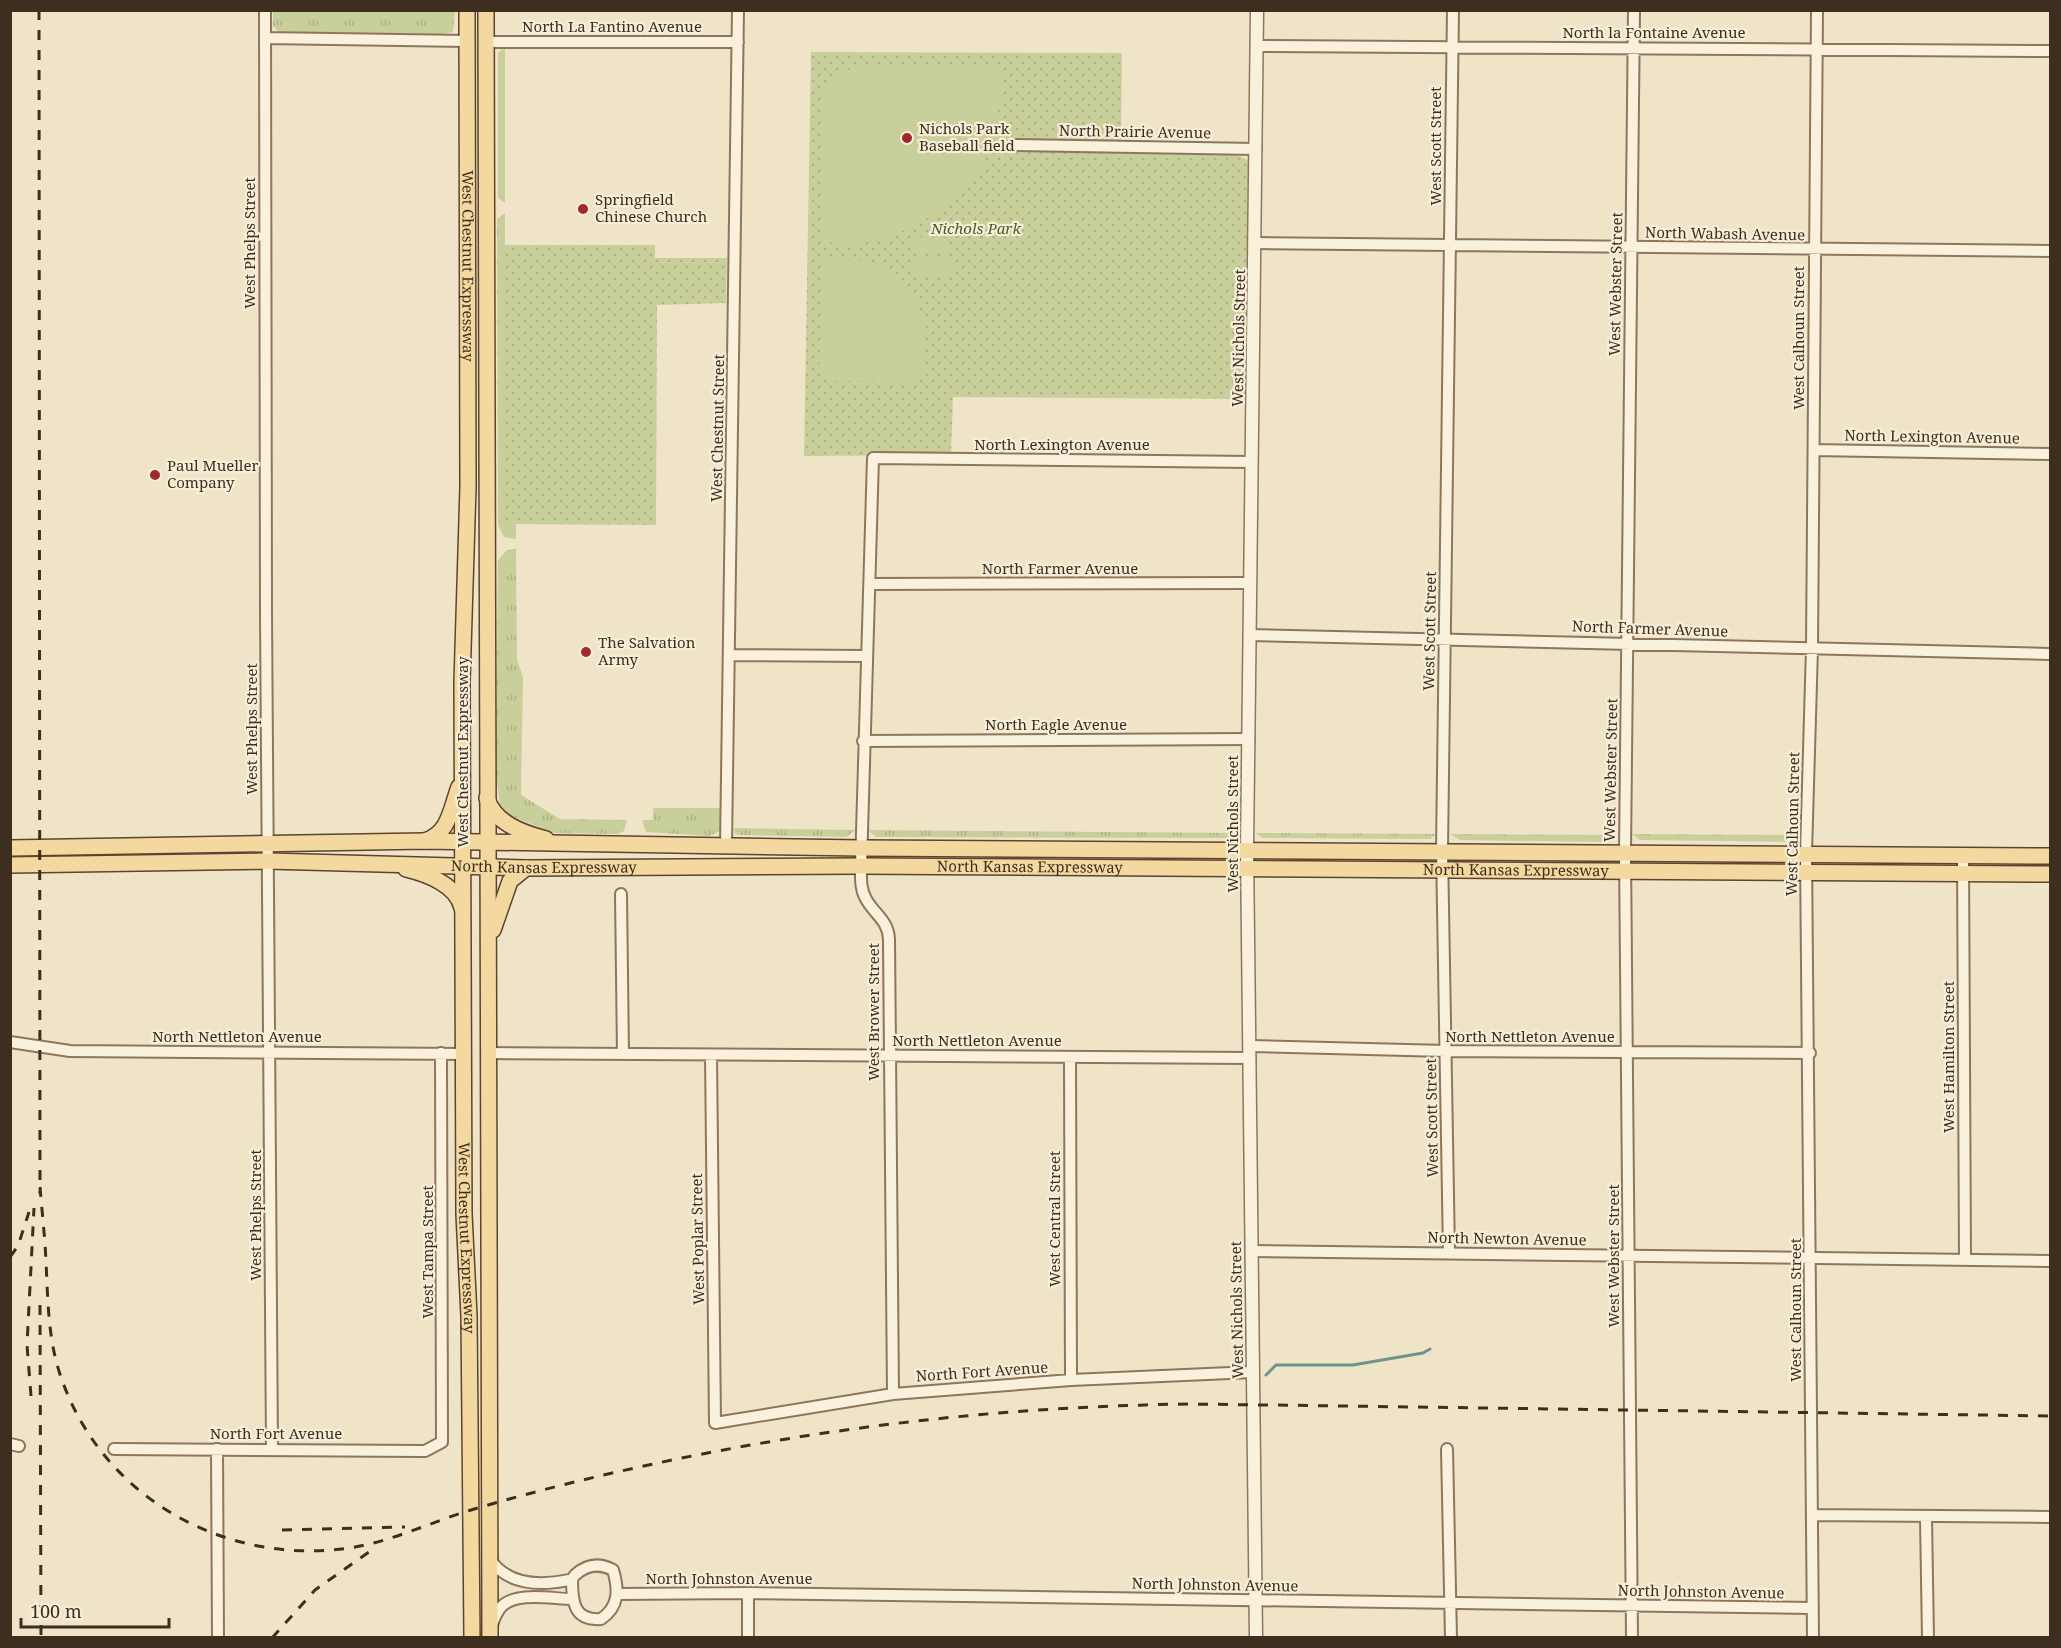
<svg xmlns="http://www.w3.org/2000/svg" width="2061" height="1648" font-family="'Noto Serif',serif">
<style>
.grass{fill:url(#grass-tufts)}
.park{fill:url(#park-dots)}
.garden{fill:#c9cf9b}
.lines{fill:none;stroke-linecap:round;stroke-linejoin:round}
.stream{stroke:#6f938a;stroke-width:3}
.minor-casing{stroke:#8d765c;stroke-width:14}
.tertiary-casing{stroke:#8d765c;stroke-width:15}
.primary-casing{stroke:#5b4430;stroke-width:18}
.minor{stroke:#faf1dc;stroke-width:10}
.tertiary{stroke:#faf1dc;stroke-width:12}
.primary{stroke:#f3d9a0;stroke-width:15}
.rail{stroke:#3d2e20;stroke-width:3;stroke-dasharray:10 10;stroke-linecap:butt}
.poi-dot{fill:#9e2a2b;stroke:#f7eed8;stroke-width:2}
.labels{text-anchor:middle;stroke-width:4.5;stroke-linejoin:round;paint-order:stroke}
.street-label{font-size:15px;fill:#3d2e20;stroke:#f7eed8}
.poi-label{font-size:15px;fill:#3d2e20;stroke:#f7eed8;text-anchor:start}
.park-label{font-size:15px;font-style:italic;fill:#4d5a26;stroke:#f7eed8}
</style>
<defs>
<pattern id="grass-tufts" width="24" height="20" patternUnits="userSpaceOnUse" patternTransform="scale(1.5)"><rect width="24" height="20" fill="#c9cf9b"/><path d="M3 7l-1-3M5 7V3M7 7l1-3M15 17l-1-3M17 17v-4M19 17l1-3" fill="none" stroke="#aeb285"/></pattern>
<pattern id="park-dots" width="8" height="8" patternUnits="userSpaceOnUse" patternTransform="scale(1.5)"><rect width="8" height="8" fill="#c9cf9b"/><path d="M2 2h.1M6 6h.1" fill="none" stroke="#aeb285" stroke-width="1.8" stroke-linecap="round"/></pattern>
</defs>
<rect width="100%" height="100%" fill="#f0e4c8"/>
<path class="grass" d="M273,11H455L453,32L444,34L280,33L273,26Z
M505,46V203L498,198V53Z
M505,213V523L516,524V539L504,537L498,525L497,219Z
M516,549L517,660L523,677L521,795L560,819L627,820L624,831L618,834L554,833L508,815L500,806L496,775L498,560L507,550Z
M653,808H723L721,831L709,836L646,832L642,820H653Z
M734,828L855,830L847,837L739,835L735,834Z
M868,830L1238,833L1233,838H1227L876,837Z
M1255,833L1437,834L1430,839L1263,838Z
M1450,834L1619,835L1609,842L1460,840Z
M1632,834L1801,835L1793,842L1640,840Z"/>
<path class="park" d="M811,52L1122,53L1121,141L1239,145V156L1248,160L1245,399L953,397L951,455L804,456Z
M505,245H655V258H727L726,303L657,305L656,525L505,524Z"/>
<path class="garden" d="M1003,64C1000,96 998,129 985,159C965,201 906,238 861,243C849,245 836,243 824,242L823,89L854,66Z
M914,237L949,238V254L913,253Z
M913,259L948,260V264H954V273H948V277L913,275L912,271H906L907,262H913Z
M824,260C840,261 859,259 875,263C922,276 934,343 918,382L829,381L819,370Z"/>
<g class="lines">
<path class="stream" d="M1266,1375L1276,1365H1353L1423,1353L1430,1349"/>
<g class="minor-casing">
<path id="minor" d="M265,10L266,613L272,1448
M265,38L467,41
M486,42H738
M1257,46L2050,51
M1014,145L1256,149
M1255,243L2050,251
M1814,450L2050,454
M870,584L1250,583
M1250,635L2050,654
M730,655L866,656
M863,741L1249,739
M726,846L738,10
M1963,855L1965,1260
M621,894L623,1054
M10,1042L70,1051L464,1054
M1250,1046L1446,1051L1810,1053
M488,1053L1250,1058
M711,1055L715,1423L893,1394L1071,1380L1253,1372
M1070,1057L1071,1380
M1252,1251L2050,1261
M1449,1253L1442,850L1453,10
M893,1394L889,939C888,920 874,914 866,899C860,889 861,877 861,866L873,458L1252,462
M10,1444L19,1446
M114,1449L425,1451L442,1442L441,1053
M217,1449L218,1638
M1447,1449L1451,1638
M1812,1515L2050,1517
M1926,1518L1928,1638
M490,1559C507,1585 540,1586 569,1580C575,1579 571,1579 575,1575C587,1564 600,1563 613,1570C619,1590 619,1607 601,1619C574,1621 572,1602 572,1580
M617,1594L748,1593L1813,1608
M492,1625C494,1619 497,1612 501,1607C516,1591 552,1599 572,1599
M748,1638V1593
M1632,1638L1625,852L1634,10
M1813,1638L1806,853L1812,648L1817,10"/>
</g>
<g class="tertiary-casing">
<path id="tertiary" d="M1256,1638L1247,850L1257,10"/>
</g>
<g class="primary-casing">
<g id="primary">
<path id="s1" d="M467,10L468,487L462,682L464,1214L469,1316L472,1638"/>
<path d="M486,10L490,1638"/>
<path d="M487,798C494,823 523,833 546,839"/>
<path d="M424,841C449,835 451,808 459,787"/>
<path d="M10,848L424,841L861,848L2050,856"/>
<path id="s2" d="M10,865L268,861L526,868L861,866L2050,874"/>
<path d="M406,869C427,874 457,885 462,908"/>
<path d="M493,930L510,881L526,868"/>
</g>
</g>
<use href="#minor" class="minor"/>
<use href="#tertiary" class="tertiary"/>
<use href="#primary" class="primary"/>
<path class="rail" d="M39,10L40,1194
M40,1187C42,1212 45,1237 46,1262C48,1302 48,1342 62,1380C104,1499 227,1566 349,1548C391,1542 431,1522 471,1510C545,1488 621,1470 697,1455C845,1426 995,1409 1145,1405C1187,1403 1230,1405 1273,1405L2050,1416
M10,1257L18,1246L29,1212
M40,1305L41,1638
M31,1396L27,1345L34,1208
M282,1530L405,1527
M272,1638L315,1590L376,1547"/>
</g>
<g class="poi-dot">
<circle cx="907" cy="138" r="6"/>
<circle cx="583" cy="209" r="6"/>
<circle cx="155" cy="475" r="6"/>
<circle cx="586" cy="652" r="6"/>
</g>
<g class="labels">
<g class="street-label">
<text x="612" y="32">North La Fantino Avenue</text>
<text x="1654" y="38">North la Fontaine Avenue</text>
<text transform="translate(1135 132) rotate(1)" y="5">North Prairie Avenue</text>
<text transform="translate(1436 146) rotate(-90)" y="5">West Scott Street</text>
<text transform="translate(1725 234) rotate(1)" y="5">North Wabash Avenue</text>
<text transform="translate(250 243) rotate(-90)" y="5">West Phelps Street</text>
<text dy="5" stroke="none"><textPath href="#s1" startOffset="256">West Chestnut Expressway</textPath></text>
<text transform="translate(1616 284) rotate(-89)" y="5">West Webster Street</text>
<text transform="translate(1239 338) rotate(-89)" y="5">West Nichols Street</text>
<text transform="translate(1799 338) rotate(-90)" y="5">West Calhoun Street</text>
<text transform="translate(718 428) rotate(-89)" y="5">West Chestnut Street</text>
<text transform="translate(1932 437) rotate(1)" y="5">North Lexington Avenue</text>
<text x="1062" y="450">North Lexington Avenue</text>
<text x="1060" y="574">North Farmer Avenue</text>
<text transform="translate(1650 629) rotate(2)" y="5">North Farmer Avenue</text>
<text transform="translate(1430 631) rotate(-89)" y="5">West Scott Street</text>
<text x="1056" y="730">North Eagle Avenue</text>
<text transform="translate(252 729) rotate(-90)" y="5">West Phelps Street</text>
<text transform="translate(463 752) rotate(-90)" y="5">West Chestnut Expressway</text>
<text transform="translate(1611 770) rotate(-89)" y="5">West Webster Street</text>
<text transform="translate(1233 824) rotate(-90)" y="5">West Nichols Street</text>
<text transform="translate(1793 824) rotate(-89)" y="5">West Calhoun Street</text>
<text dy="5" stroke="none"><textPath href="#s2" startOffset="534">North Kansas Expressway</textPath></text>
<text dy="5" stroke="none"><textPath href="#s2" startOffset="1020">North Kansas Expressway</textPath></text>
<text dy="5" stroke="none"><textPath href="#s2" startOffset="1506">North Kansas Expressway</textPath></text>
<text transform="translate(874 1012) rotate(-90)" y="5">West Brower Street</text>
<text x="237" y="1042">North Nettleton Avenue</text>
<text x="1530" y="1042">North Nettleton Avenue</text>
<text x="977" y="1046">North Nettleton Avenue</text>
<text transform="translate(1949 1057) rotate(-90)" y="5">West Hamilton Street</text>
<text transform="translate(1432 1118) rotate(-91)" y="5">West Scott Street</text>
<text transform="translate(256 1215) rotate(-90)" y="5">West Phelps Street</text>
<text transform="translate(1055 1219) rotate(-90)" y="5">West Central Street</text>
<text dy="5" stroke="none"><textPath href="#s1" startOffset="1228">West Chestnut Expressway</textPath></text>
<text transform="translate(698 1239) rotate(-91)" y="5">West Poplar Street</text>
<text transform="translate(1507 1239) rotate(1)" y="5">North Newton Avenue</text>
<text transform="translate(428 1252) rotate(-90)" y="5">West Tampa Street</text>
<text transform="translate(1614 1256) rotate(-90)" y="5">West Webster Street</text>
<text transform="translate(1237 1310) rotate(-91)" y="5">West Nichols Street</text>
<text transform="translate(1796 1310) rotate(-90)" y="5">West Calhoun Street</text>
<text transform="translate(982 1372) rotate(-4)" y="5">North Fort Avenue</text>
<text x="276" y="1439">North Fort Avenue</text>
<text x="729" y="1584">North Johnston Avenue</text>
<text transform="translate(1215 1585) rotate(1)" y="5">North Johnston Avenue</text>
<text transform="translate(1701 1592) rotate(1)" y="5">North Johnston Avenue</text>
</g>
<g class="poi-label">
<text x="919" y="134">Nichols Park<tspan x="919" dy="17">Baseball field</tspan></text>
<text x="595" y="205">Springfield<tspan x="595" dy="17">Chinese Church</tspan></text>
<text x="167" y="471">Paul Mueller<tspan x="167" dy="17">Company</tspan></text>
<text x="598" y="648">The Salvation<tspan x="598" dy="17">Army</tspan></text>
</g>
<g class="park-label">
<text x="976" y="234">Nichols Park</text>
</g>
</g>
<rect width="2061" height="1648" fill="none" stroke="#3d2e20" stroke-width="24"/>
<path d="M21 1618v9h148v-9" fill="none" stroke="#3d2e20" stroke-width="3"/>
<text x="30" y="1618" font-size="18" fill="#3d2e20" stroke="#f7eed8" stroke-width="4.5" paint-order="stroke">100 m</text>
</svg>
